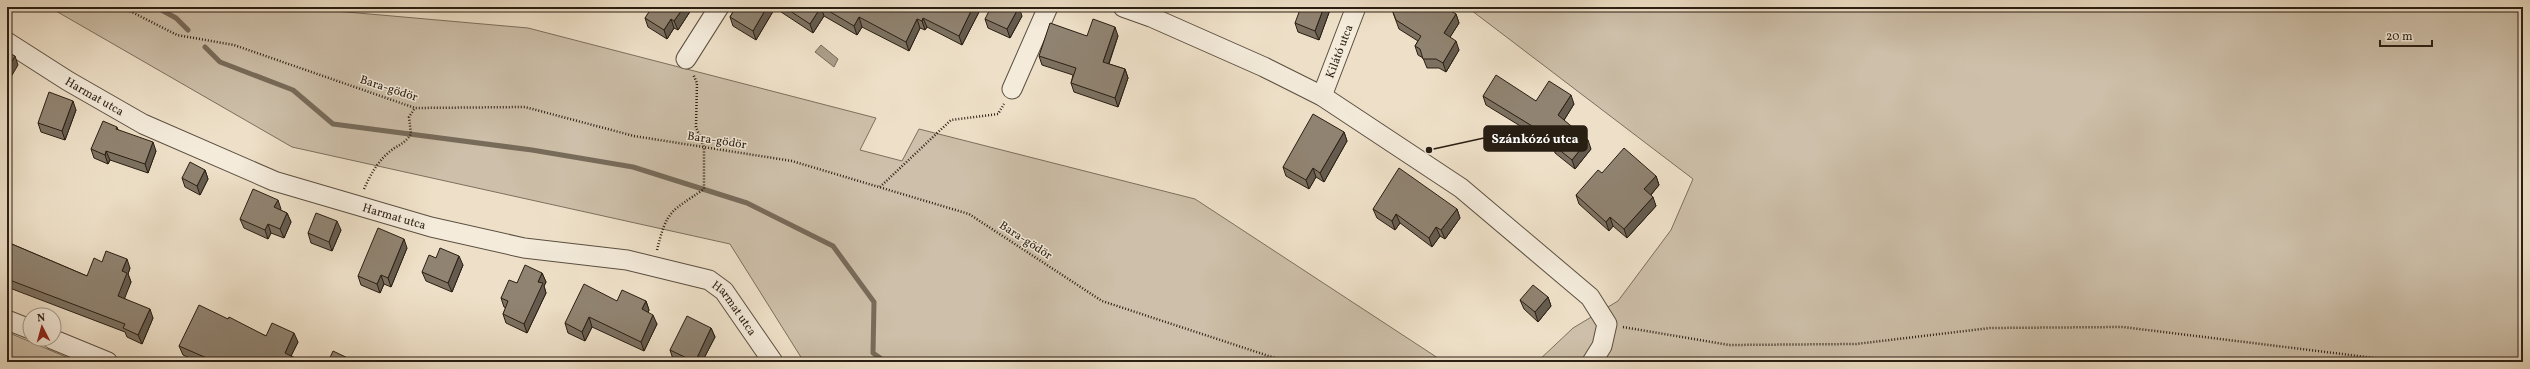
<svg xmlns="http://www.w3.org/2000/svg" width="2530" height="369" font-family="Vollkorn,serif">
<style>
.green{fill:#cdbfa9;stroke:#7c6f5e}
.water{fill:#ab9e8a;stroke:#776b5a}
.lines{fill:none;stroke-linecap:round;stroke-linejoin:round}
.stream{stroke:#776b5a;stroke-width:5}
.street-casing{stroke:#5b4f40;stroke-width:21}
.path{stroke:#2a1f13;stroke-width:2.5;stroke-dasharray:1 2;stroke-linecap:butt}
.street{stroke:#f4ebdb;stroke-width:19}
.wall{fill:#7c7161;stroke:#2a1f13}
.shaded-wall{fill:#655c4f;stroke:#2a1f13}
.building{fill:#908371;stroke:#2a1f13}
.labels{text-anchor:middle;stroke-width:3;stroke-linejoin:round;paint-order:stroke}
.street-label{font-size:12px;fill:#2a1f13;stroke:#f4ebdb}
.leader{fill:none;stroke:#2a1f13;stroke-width:1.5}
.callout-dot{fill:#2a1f13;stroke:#f4ebdb;stroke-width:1.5}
.callout{fill:#2a1f13;stroke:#2a1f13;stroke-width:1.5}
.callout-label{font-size:13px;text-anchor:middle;font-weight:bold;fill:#fff}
</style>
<rect width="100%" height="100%" fill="#eee0c8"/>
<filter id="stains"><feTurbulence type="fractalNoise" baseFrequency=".005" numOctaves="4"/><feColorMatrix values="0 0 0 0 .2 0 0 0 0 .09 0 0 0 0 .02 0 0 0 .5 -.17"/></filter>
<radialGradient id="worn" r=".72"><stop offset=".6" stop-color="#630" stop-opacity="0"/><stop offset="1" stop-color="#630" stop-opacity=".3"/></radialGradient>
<path class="green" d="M49,7H290L528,28L876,118L860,150L902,161L919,129L1195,199L1444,362H804L730,244L292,147Z
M1467,7H2523V362H1537L1573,328L1618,301L1671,230L1693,179Z
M7,332L78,362H7Z"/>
<path class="water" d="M821,45L838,59L834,67L815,52Z"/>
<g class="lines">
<path class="stream" d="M156,7L176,18L188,30
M205,47L220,62L293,90L333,124L532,150L633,167L747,203L833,246L874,302L873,353L886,362"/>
<g class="street-casing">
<g id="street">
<path d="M1123,7L1151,17L1264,67L1322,96L1461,188L1590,297L1607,324L1602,346L1592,362"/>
<path id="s1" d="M7,42L68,81L143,124L274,181L431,227L524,248L627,260L709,280L724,291L773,362"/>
<path d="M686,59L719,7"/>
<path d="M1012,89L1048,7"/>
<path id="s2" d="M1322,96L1356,7"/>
<path d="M7,320L30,329"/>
<path d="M52,339L108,362"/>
</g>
</g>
<path class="path" d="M122,7L177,35L234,45L415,108L525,107L634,136L792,161L969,214L1102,301L1287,362
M880,187L951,120L998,114L1004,104
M364,189C370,176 376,164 387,154C396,145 403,146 411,134L409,117L415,108
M657,250C667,209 671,212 704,189V147L696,127L697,83L693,74
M1623,327L1729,345L1856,344L1990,328L2123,327L2407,362"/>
<use href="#street" class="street"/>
</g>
<path class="wall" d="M693,7L678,30L674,28L667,39L648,27L645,18Z
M733,7H884L893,12L896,7H979L980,10L962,45L927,27L925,30L920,28L909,51L862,27L857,35L824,16L813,33L775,8L756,40L733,26L730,17L734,10Z
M1331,7L1319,40L1298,32L1295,23Z
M1391,7L1437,9L1456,14L1459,23L1450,37L1459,50L1446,72L1439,68H1427L1423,58L1418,55L1415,46L1418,41L1399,29Z
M1022,16L1010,38L988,28L985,19Z
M1087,36H1118L1109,64L1125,69L1128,78L1118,107L1074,92L1071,83L1073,75L1042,65L1039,56Z
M1483,96L1574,104L1564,120L1591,149L1575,169L1555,153L1553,146L1486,105Z
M76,110L65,140L41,132L38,123Z
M117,127L118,130L156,151L148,173L110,160L108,164L94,158L91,149Z
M1344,132L1347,141L1324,182L1316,177L1309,189L1286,176L1283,167Z
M205,170L208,179L200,195L185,187L182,178Z
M1602,173L1656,176L1659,185L1651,195L1656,206L1627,238L1613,226L1609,231L1579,204L1576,195Z
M281,209L280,210L287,213L291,222L284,238L271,233L268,239L244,228L240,219Z
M1373,209H1457L1460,218L1445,239L1440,236L1432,247L1400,223L1395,230L1377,218Z
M341,230L332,251L311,243L308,233Z
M7,242L87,276L102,262L130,268L128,274L131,282L124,298L153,318L142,344L127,337L125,332L7,287Z
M407,248L391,287L384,284L380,293L361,285L358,276Z
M463,265L452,292L426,281L422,272Z
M542,273L546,282L544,286L546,293L527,333L506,323L503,314L506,308L504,307L501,298L517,283Z
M1548,297L1551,306L1538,322L1524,309L1520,300Z
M617,301H646L649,310L648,312L657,324L644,351L592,327L585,341L568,333L565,323Z
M228,319L266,336L298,342L291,356L299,360L300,362H199L183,355L179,346Z
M711,328L715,337L702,362H679L673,359L670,350Z"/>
<path class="shaded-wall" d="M684,7H693L678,30L674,21Z
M767,7H775V8L756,40L753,31Z
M821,7L824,16L813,33L810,24Z
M973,7H979L980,10L962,45L959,36Z
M1019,7L1022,16L1010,38L1007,29Z
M1324,7H1331L1319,40L1315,31Z
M1456,14L1459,23L1447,42L1444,33Z
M859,17L862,27L857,35L854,26Z
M923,18L927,27L925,30L922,21Z
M671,19L674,28L667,39L664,30Z
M917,19L920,28L909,51L906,42Z
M1115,27L1118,36L1106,71L1103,62Z
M1456,41L1459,50L1446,72L1443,63Z
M15,56L18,65L8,82L7,78V70Z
M1125,69L1128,78L1118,107L1115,98Z
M1571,95L1574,104L1561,125L1558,115Z
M73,101L76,110L65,140L62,131Z
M1344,132L1347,141L1324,182L1320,173Z
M1588,140L1591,149L1575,169L1572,160Z
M153,142L156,151L148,173L145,164Z
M106,151L110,160L108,164L105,155Z
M1313,168L1316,177L1309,189L1306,180Z
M205,170L208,179L200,195L197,186Z
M1656,176L1659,185L1648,198L1644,189Z
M1653,197L1656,206L1627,238L1624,229Z
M278,200L281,209L278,216L274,207Z
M1457,209L1460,218L1445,239L1441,230Z
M287,213L291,222L284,238L280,229Z
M1396,214L1400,223L1395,230L1392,221Z
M1610,217L1613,226L1609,231L1606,222Z
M337,221L341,230L332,251L329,242Z
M268,224L271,233L268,239L265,230Z
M1436,227L1440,236L1432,247L1429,238Z
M404,239L407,248L391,287L388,278Z
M459,256L463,265L452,292L448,283Z
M127,259L130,268L128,274L131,282L122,305L118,296L122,271Z
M542,273L546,282L544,286L546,293L527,333L524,324L538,282Z
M381,275L384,284L380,293L377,284Z
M1548,297L1551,306L1538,322L1535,312Z
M646,301L649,310L645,319L642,309Z
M150,309L153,318L142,344L138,335Z
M653,315L657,324L644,351L641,342Z
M589,317L592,327L585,341L582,332Z
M711,328L715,337L702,362H695Z
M294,333L298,342L288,362L285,353Z"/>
<path class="building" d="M652,7H684L674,21L671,19L664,30L645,18Z
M736,7H767L753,31L730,17Z
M784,7H821L810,24Z
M822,7H884L893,12L896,7H973L959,36L923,18L922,21L917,19L906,42L859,17L854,26Z
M991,7H1019L1007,29L985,19Z
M1301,7H1324L1315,31L1295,23Z
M1391,7H1434L1437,9L1439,7H1444L1456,14L1444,33L1456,41L1443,63L1436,59H1423L1420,49L1415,46L1421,36L1396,20Z
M1093,19L1115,27L1103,62L1125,69L1115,98L1071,83L1076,68L1039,56L1050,23L1087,36Z
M7,52L15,56L7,70Z
M1496,75L1536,101L1549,81L1571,95L1558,115L1588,140L1572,160L1552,144L1555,140L1483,96Z
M49,92L73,101L62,131L38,123Z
M1313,114L1344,132L1320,173L1313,168L1306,180L1283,167Z
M103,121L117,127L116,129L153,142L145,164L106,151L105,155L91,149Z
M1624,148L1656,176L1644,189L1653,197L1624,229L1610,217L1606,222L1576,195L1598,170L1602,173Z
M190,162L205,170L197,186L182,178Z
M1399,168L1457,209L1441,230L1436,227L1429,238L1396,214L1392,221L1373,209Z
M253,189L278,200L274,207L287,213L280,229L268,224L265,230L240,219Z
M316,213L337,221L329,242L308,233Z
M378,228L404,239L388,278L381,275L377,284L358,276Z
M7,242L87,276L94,258L102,262L106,251L127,259L122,271L127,273L118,296L150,309L138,335L123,328L125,324L7,279Z
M440,248L459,256L448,283L422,272L429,255L436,258Z
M525,265L542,273L538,282L543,283L524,324L503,314L508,301L501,298L509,280L517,283Z
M584,284L617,301L622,290L646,301L642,309L653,315L641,342L589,317L582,332L565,323Z
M1533,285L1548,297L1535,312L1520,300Z
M199,305L228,319L229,317L266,336L272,323L294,333L285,353L299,360L298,362H216L179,346Z
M687,316L711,328L695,362L670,350Z
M333,351L354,361L353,362H328Z
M384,359L391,362H382Z"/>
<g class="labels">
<g class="street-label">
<text dy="4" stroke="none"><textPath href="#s2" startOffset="48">Kilátó utca</textPath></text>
<text transform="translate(389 88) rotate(18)" y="4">Bara-gödör</text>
<text dy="4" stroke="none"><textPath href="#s1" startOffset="103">Harmat utca</textPath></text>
<text transform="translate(717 140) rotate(9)" y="4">Bara-gödör</text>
<text dy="4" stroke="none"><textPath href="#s1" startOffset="427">Harmat utca</textPath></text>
<text transform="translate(1026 240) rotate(33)" y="4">Bara-gödör</text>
<text dy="4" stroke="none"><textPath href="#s1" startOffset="787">Harmat utca</textPath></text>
</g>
</g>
<path class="leader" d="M1429 150L1484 138"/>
<circle class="callout-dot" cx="1429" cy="150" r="4"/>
<rect class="callout" x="1484" y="126" width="103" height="25" rx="4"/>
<g class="callout-label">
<text x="1535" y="143">Szánkózó utca</text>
</g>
<rect width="2530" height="369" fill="none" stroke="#eee0c8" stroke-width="24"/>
<rect x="8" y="8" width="2514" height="353" fill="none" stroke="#2a1f13" stroke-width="2"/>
<rect x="12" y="12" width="2506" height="345" fill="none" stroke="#2a1f13"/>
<g transform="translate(42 327) rotate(354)"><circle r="19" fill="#f4ebdb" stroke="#a3998b"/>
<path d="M0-3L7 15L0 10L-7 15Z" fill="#8f2418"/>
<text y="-6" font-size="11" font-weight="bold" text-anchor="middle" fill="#2a1f13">N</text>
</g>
<path d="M2380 40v6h52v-6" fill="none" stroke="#2a1f13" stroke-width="2"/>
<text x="2386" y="40" font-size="12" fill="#2a1f13" stroke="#f4ebdb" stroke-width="3" paint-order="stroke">20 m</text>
<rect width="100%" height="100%" filter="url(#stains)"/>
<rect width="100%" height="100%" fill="url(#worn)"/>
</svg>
